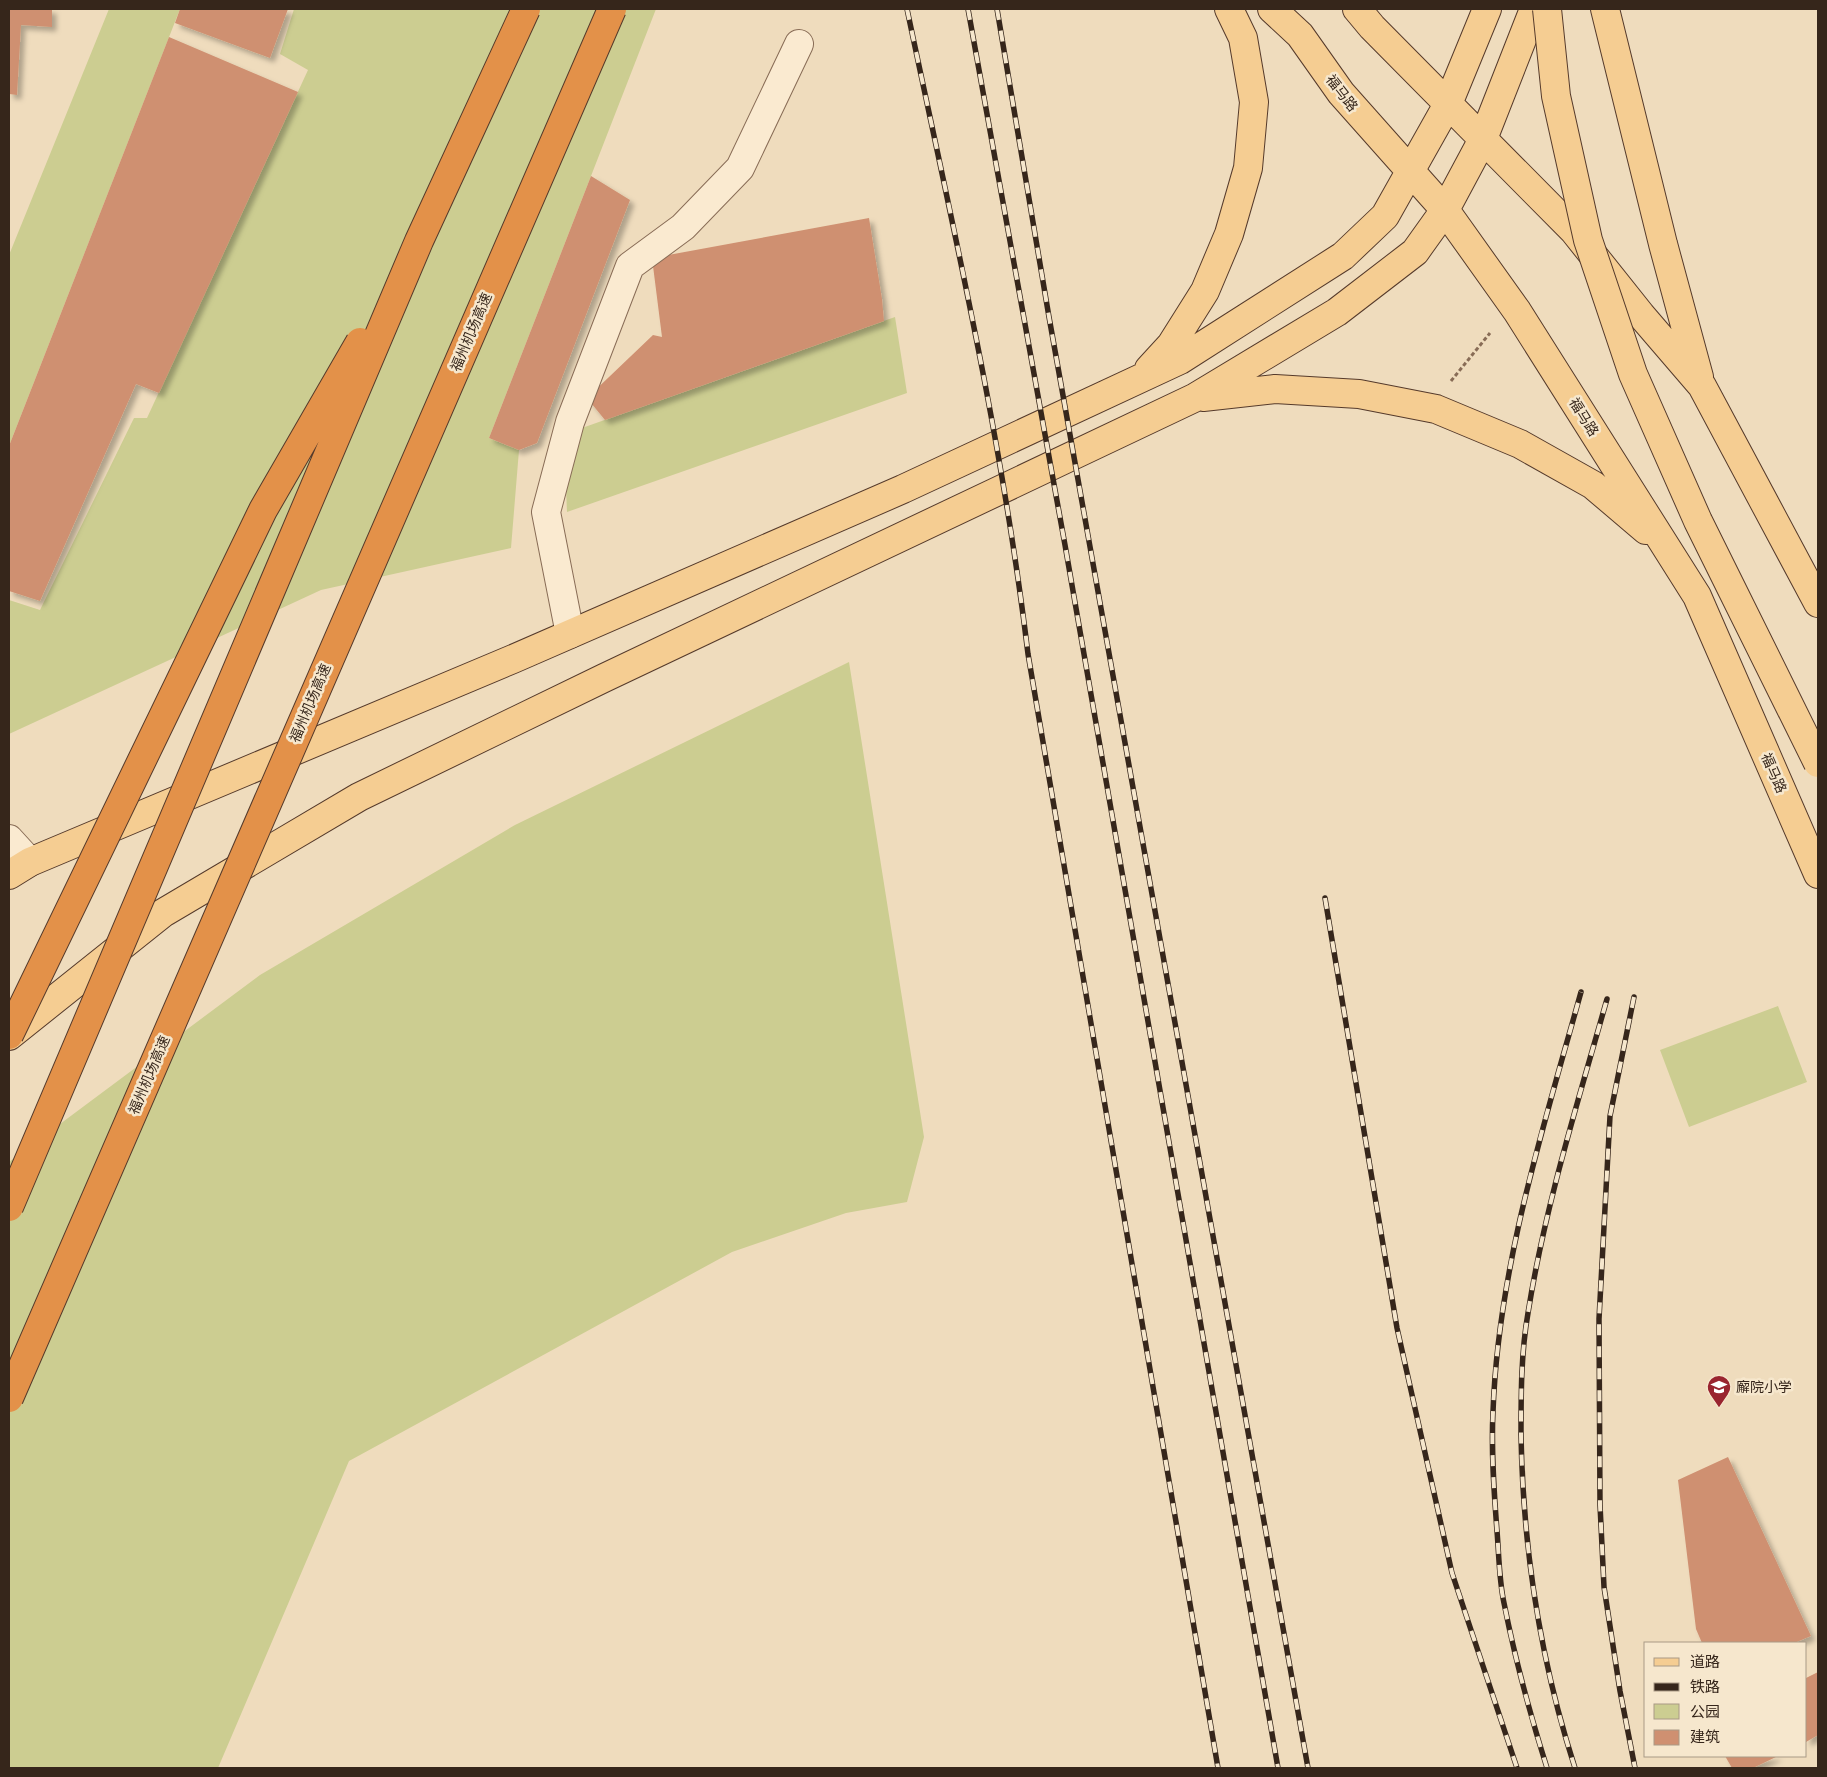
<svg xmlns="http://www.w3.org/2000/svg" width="1827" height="1777" font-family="'PT Serif','Noto Sans SC',serif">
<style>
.green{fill:#cccd91}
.building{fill:#cf9071;filter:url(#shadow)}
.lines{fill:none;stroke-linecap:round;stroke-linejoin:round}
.minor-casing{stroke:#886c56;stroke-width:30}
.major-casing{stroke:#553a2b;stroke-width:30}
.path{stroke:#886c56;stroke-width:3;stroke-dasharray:4 2.5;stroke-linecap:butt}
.minor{stroke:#faead0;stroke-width:28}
.major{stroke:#f5cd92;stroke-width:28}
.rail-casing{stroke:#36261b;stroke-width:5.5}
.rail{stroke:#f6e7cd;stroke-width:4;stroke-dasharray:11;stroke-linecap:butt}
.major-bridge-casing{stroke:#553a2b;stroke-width:30;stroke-linecap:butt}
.highway-bridge-casing{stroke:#553a2b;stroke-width:30;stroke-linecap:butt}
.major-bridge{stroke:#f5cd92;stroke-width:28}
.highway-bridge{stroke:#e39149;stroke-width:28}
.labels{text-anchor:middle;stroke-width:5;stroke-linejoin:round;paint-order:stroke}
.street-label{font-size:14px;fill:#36261b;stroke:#f6e7cd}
.poi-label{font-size:14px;fill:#36261b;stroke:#f6e7cd;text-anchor:start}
</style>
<defs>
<filter id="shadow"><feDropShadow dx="4.5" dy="4.5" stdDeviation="2.5" flood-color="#0004"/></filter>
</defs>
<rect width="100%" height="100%" fill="#efdcbd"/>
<path class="green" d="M109,9H180L9,446V255Z
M294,9H656L489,438L519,450L511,548L321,590L9,734V600L40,610L134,418H147L308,70L280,54Z
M895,317L907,393L567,512L565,464L582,428Z
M849,662L924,1137L907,1202L846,1213L732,1252L349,1461L218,1768H9V1162L260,975L515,825Z
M1778,1006L1807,1082L1689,1127L1660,1050Z"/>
<path class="building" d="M9,9H52V27L21,25L17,95L9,94Z
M180,9H288L270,58L175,23Z
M169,37L298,92L159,393L136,384L40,601L9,591V446Z
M591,176L630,200L537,443L519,450L489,438Z
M869,218L882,299L884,321L605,420L587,398L653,335L662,337L652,258Z
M1728,1457L1811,1636L1794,1643H1702L1696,1629L1678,1480Z
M1818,1672V1735L1806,1742V1678Z
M1725,1756H1778L1753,1768H1732Z"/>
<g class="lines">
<g class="minor-casing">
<path id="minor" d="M570,634L546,512L570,422L630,266L683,227L740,168L799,44
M9,839L30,862"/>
</g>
<g class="major-casing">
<path id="major" d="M1272,9L1300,35L1341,93L1445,210L1517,311L1697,596L1818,874
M1357,9L1372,27L1574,231L1641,315L1702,386L1818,603
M1605,9L1663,244L1699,377
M1149,369L1171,345L1205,291L1229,234L1248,168L1254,102L1243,38L1229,9
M1203,397L1275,389L1359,394L1436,409L1520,444L1593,485L1646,530
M9,875L30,862L513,659L903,489L1180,360L1343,256L1385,216L1448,104L1487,9
M9,1036L163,913L359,797L604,678L1194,398L1337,312L1415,252L1445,210L1483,139L1534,9"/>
</g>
<path class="path" d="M1451,381L1490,333"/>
<use href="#minor" class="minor"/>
<use href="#major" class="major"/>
<g class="rail-casing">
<path id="rail" d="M907,9C952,223 1002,437 1028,654L1218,1768
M968,9L1065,545L1278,1768
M997,9L1049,317L1308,1768
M1325,898L1397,1328L1452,1573L1517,1768
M1634,997L1610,1116L1599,1319L1600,1505L1604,1587L1620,1691L1635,1768
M1547,1768C1530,1714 1515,1659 1504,1603C1499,1580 1499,1555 1497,1531C1494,1492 1491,1451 1493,1412C1498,1268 1543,1129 1581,992
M1575,1768C1540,1660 1523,1548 1521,1435C1521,1394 1521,1353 1528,1313C1545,1206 1578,1102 1607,999"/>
</g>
<use href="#rail" class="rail"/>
<g class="major-bridge-casing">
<path id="major-bridge" d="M1547,9L1556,96L1588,240L1633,374L1698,521L1818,763"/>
</g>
<g class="highway-bridge-casing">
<path id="highway-bridge" d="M9,1035L263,510L360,342
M9,1207L419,241L526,9
M9,1398L612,9"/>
</g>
<use href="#major-bridge" class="major-bridge"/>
<use href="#highway-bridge" class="highway-bridge"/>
</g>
<defs>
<g id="school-pin" transform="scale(1.25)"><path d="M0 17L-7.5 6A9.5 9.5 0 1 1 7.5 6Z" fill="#99242f" stroke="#f6e7cd"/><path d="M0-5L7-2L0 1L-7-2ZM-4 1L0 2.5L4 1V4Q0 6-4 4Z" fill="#fff"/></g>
</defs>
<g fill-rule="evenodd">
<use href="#school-pin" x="1719" y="1387"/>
</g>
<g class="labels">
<g class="street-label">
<text transform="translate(1342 93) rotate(52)" y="5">福马路</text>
<text transform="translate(471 332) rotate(-67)" y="5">福州机场高速</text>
<text transform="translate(1584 417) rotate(58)" y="5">福马路</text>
<text transform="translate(310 703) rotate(-67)" y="5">福州机场高速</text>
<text transform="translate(1774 773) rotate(66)" y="5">福马路</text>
<text transform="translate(149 1075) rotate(-67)" y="5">福州机场高速</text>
</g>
<g class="poi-label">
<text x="1736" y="1392">廨院小学</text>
</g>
</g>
<rect width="1827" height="1777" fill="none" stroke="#36261b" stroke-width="20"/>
<rect x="1644" y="1642" width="162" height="115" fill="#f6e7cd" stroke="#a99a86"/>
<rect x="1654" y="1658" width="25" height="8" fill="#f5cd92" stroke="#a99a86"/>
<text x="1690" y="1667" font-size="15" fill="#36261b">道路</text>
<rect x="1654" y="1683" width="25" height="8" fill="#36261b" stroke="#a99a86"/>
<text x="1690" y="1692" font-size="15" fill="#36261b">铁路</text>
<rect x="1654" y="1704" width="25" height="15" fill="#cccd91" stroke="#a99a86"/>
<text x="1690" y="1717" font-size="15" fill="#36261b">公园</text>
<rect x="1654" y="1730" width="25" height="15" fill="#cf9071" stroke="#a99a86"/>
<text x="1690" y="1742" font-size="15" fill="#36261b">建筑</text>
</svg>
